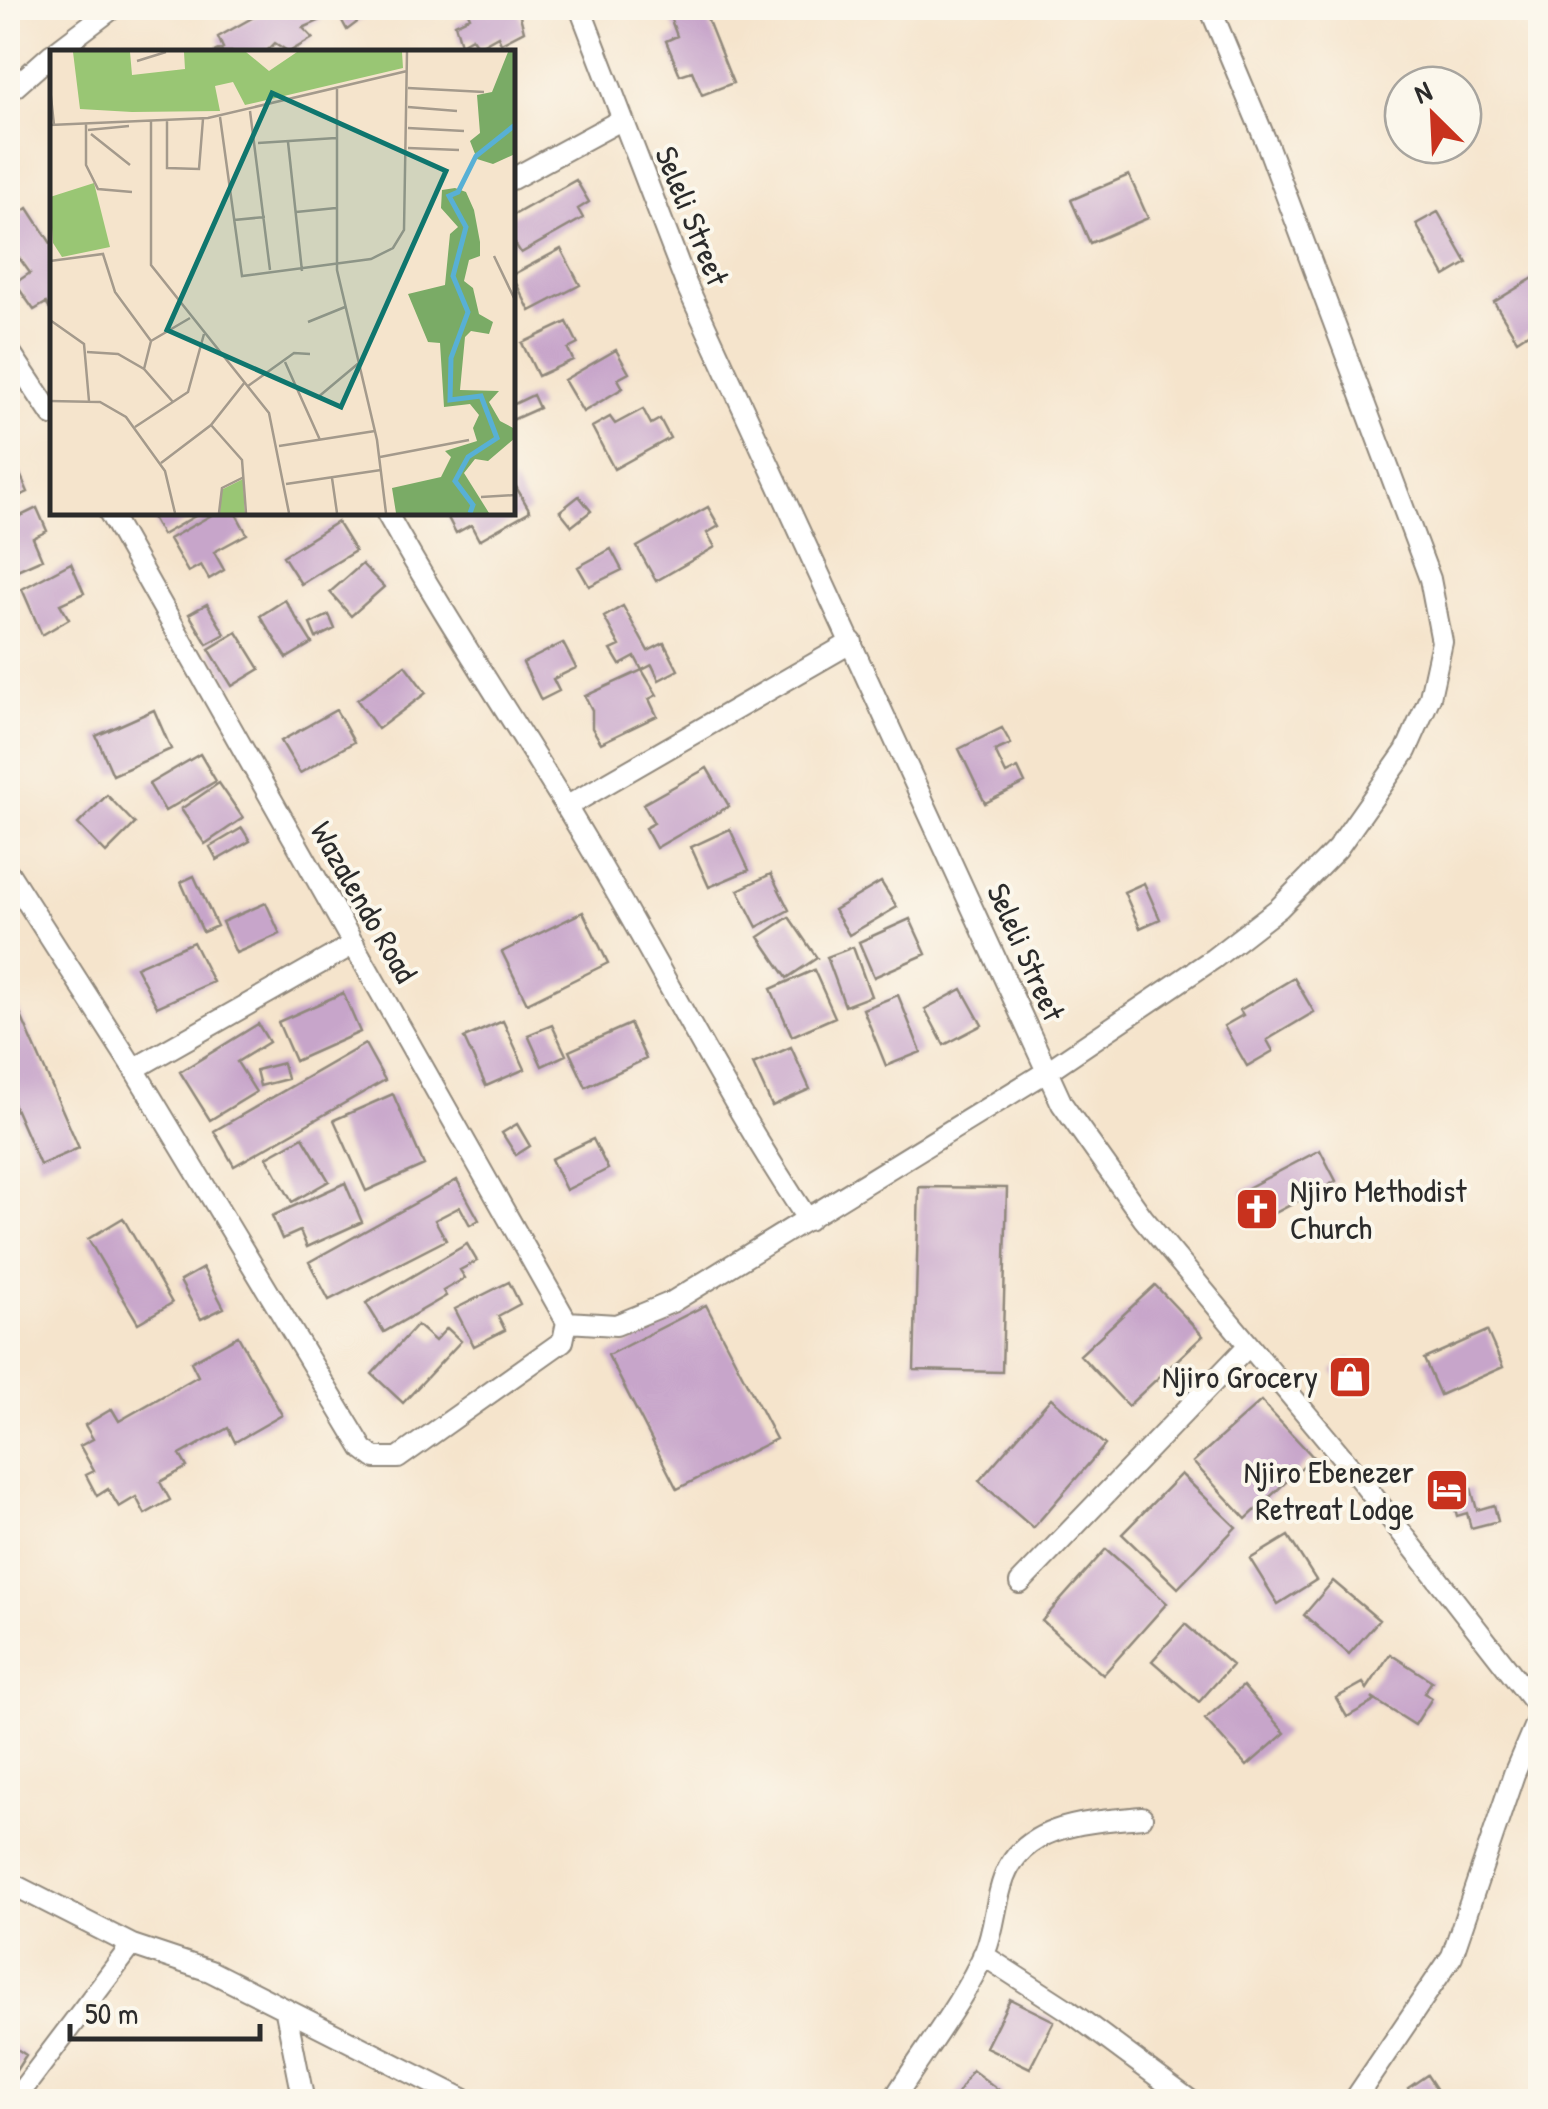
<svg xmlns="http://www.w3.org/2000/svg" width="1548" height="2109" font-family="'Patrick Hand',sans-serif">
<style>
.building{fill:#c7a5ca}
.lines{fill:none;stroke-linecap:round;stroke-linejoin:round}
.street-casing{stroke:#90887c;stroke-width:24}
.street{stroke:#fff;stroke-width:20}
.labels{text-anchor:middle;stroke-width:8;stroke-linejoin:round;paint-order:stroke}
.street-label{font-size:32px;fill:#2b2b2b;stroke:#fbf7ec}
.poi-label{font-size:32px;fill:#2b2b2b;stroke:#fbf7ec;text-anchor:end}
.inset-river{fill:none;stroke:#58b0d5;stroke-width:5}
.inset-road{fill:none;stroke:#a49a8c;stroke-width:2.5}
.view{fill:#0f766e;fill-opacity:0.15;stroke:#0f766e;stroke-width:5}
.inset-edge{fill:none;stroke:#2b2b2b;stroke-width:5}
</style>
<rect width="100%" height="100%" fill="#fbf7ec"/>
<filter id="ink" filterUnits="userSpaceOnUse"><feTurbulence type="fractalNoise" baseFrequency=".01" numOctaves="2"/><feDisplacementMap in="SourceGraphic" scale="20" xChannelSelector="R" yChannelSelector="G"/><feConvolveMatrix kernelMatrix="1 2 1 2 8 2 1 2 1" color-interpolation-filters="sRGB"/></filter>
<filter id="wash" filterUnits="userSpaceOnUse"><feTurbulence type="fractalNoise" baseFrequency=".0048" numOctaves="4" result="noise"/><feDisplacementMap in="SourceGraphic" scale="40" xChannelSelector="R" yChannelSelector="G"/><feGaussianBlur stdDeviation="2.25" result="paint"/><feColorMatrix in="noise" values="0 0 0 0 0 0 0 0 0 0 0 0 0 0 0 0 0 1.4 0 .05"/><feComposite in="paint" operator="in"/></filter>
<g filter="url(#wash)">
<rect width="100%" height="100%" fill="#f5e4cc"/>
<g id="blocks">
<path class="building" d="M270,8H315L321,20L303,28L313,38L289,52L275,43L266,52H214L223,48L218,37Z
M335,8H376L347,30Z
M471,8H532V9L519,12L524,31L501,43L498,36L478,47L472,38L461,44L455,24L470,17L467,10Z
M693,8H703L733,83L702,95L692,71L680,75L666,41L677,36L670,17Z
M1129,175L1148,218L1090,243L1071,200Z
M576,180L589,202L578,209L583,218L521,253L512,239V216Z
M28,208L52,245V313L46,303L34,310L15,283L30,273L20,259L10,266L8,263V222Z
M1438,212L1467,263L1445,276L1416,224Z
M561,249L580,285L530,311L512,275Z
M1540,274V325L1517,340L1494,302Z
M567,322L578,344L568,349L573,360L538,376L522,343Z
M616,350L629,373L618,379L623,388L583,412L564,380Z
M533,395L539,408L512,420V405Z
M643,409L651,424L660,419L670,438L614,469L592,427L610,417L615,424Z
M13,458L28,492L8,501V460Z
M512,480L530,511L479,540L471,525L456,533L445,512H512Z
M579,496L591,511L572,526L560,511Z
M708,507L719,526L707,533L715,547L656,581L637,547Z
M37,508L47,531L33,538L42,559L8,574V522Z
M149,512H202L162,535Z
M217,512H235L247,534L214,552L224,570L209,579L201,565L188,572L169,539Z
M337,522L355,551L301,584L283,556Z
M611,549L622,570L589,586L578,567Z
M71,563L84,593L60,604L69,619L42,635L22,589Z
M362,564L384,587L351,616L330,592Z
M285,600L312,643L287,658L260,616Z
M207,604L225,634L207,644L189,614Z
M623,606L648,651L664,643L678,670L659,680L652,665L642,670L635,657L620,665L611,650L620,646L604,617Z
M329,615L335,629L316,638L310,624Z
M237,632L260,669L232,686L209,649Z
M563,643L576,668L553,679L559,691L541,700L523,663Z
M405,665L426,693L378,729L357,700Z
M642,670L657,695L649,699L657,716L601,743L592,728V710L585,696Z
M154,710L171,749L113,775L96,736Z
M336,710L354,742L300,773L281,741Z
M1002,728L1011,744L995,751L1006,774L1018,768L1025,783L985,803L959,749Z
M200,754L216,781L165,811L149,784Z
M707,768L729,806L656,848L645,828L654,823L643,804Z
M219,783L243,818L205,844L181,809Z
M107,795L135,824L106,853L78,824Z
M242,828L250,841L217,860L210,847Z
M730,829L749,870L709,887L691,847Z
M771,874L789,910L757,927L738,890Z
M194,876L217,926L203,932L181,882Z
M881,882L897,907L849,935L834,910Z
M1144,883L1160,919L1140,928L1124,892Z
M266,903L280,934L236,953L222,922Z
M583,912L608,963L527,1003L502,952Z
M789,917L817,958L787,978L759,937Z
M910,919L926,954L874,977L859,942Z
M193,942L213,982L157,1007L136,967Z
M853,947L871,996L845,1006L827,957Z
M814,970L835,1017L792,1036L771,989Z
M1294,978L1314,1012L1267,1040L1273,1051L1247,1066L1224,1026L1243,1015L1240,1010Z
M8,986L79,1148L40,1165L8,1092Z
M962,989L982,1025L944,1045L925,1009Z
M343,993L360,1032L295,1061L278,1022Z
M898,995L921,1052L886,1066L863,1009Z
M503,1021L525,1069L486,1086L464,1038Z
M258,1024L269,1042L237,1062L256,1092L210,1120L180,1072Z
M630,1024L646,1059L586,1087L569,1051Z
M552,1025L566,1055L542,1066L528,1035Z
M365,1044L385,1080L234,1166L214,1131Z
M791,1047L810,1089L772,1106L753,1064Z
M283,1063L287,1079L260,1086L256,1070Z
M393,1094L424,1165L366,1191L334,1120Z
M517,1124L530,1146L516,1155L502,1133Z
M303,1137L329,1181L292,1202L267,1157Z
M593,1139L608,1169L566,1190L551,1159Z
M1320,1150L1336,1181L1258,1222L1242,1191Z
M457,1180L479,1220L470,1225L460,1207L435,1220L446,1240L329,1300L309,1262Z
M345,1183L362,1222L307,1247L300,1231L282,1239L272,1216Z
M919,1187L1007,1188L1002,1372L914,1370Z
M123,1218L172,1303L138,1323L88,1239Z
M467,1244L477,1261L460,1270L465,1278L443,1291L446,1296L384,1332L366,1303Z
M203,1268L224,1308L201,1319L180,1281Z
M509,1282L520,1304L498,1316L505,1330L474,1346L455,1309Z
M1155,1285L1203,1336L1128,1406L1080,1355Z
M706,1305L776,1439L677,1489L608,1355Z
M417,1325L435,1341L447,1328L461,1341L403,1403L372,1374Z
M1487,1331L1503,1367L1440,1395L1424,1359Z
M238,1336L282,1415L235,1442L228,1428L180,1455L187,1467L160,1482L170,1500L145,1514L136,1497L119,1507L108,1489L97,1496L86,1475L94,1471L80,1446L93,1439L85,1425L112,1409L119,1421L198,1376L191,1362Z
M1350,1358L1366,1379L1349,1392L1333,1371Z
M1051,1398L1105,1445L1033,1528L979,1481Z
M1261,1401L1313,1457L1246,1519L1193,1462Z
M1181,1474L1236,1527L1178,1588L1122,1534Z
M1471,1488L1477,1510L1494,1505L1498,1521L1471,1528L1467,1513L1457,1516L1451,1494Z
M1288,1536L1316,1580L1278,1604L1250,1559Z
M1106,1549L1167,1603L1103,1675L1042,1621Z
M1333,1581L1379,1620L1349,1654L1304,1615Z
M1185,1624L1232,1665L1199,1702L1152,1661Z
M1390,1654L1432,1681L1424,1693L1432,1698L1415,1725L1372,1698L1375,1701L1347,1717L1336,1698L1363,1683L1367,1689Z
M1243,1686L1285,1733L1247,1766L1205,1719Z
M1010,1999L1054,2021L1030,2068L986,2047Z
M8,2043L26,2055L8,2083Z
M972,2070L1003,2093L997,2102H952Z
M1427,2075L1445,2102H1417L1408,2088Z"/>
</g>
</g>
<g filter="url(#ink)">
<use href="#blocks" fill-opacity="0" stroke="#90887c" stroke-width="2.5"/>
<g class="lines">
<g class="street-casing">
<path id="street" d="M580,8L687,286L1062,1104L1143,1218L1348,1464L1540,1710
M55,52L113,8
M8,93L52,54
M512,179L621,120
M8,349L52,415
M109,512L567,1322
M386,512C442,613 505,707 565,805C649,942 719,1087 808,1220
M566,807L852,642
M8,872L134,1069L363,1449L375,1458H398L563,1341L567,1322
M134,1069L354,944
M567,1322L616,1325L672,1302L1046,1072L1213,959L1279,908L1337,849L1406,751L1430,697L1442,642L1430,579L1267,144L1210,8
M1020,1583L1248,1346
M8,1882L132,1945L210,1971L469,2102
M983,1955L1068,2010L1192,2102
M286,2012L304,2102
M13,2102L132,1945
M892,2102C922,2053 962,2004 985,1952C995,1928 995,1902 1004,1878C1025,1822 1092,1822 1142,1817
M1353,2102L1452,1956L1514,1774L1540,1713"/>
</g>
<use href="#street" class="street"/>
</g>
</g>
<defs>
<g id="church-square" transform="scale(2.25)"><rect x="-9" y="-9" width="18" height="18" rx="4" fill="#c8321e" stroke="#fbf7ec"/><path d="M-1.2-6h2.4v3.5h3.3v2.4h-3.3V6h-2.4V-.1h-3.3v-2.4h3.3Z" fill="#fff"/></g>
<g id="shop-square" transform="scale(2.25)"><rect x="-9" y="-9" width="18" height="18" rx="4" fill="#c8321e" stroke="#fbf7ec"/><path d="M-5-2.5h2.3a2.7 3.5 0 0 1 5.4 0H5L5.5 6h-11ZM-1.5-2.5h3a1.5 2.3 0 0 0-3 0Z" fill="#fff"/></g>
<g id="hotel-square" transform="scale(2.25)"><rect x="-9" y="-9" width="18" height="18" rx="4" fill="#c8321e" stroke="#fbf7ec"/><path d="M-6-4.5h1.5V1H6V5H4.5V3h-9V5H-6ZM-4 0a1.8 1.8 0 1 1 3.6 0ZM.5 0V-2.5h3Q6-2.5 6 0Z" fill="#fff"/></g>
</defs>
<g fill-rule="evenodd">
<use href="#church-square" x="1257" y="1209"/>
<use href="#shop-square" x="1350" y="1377"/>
<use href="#hotel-square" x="1447" y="1490"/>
</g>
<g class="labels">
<g class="street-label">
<text transform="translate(692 216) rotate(68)" y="11">Seleli Street</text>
<text transform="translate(364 902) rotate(60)" y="11">Wazalendo Road</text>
<text transform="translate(1026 952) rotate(66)" y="11">Seleli Street</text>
</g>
<g class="poi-label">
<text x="1290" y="1202" text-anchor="start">Njiro Methodist<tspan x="1290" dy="37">Church</tspan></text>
<text x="1318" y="1388">Njiro Grocery</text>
<text x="1414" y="1483">Njiro Ebenezer<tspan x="1414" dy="37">Retreat Lodge</tspan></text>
</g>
</g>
<g transform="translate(50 50)">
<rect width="465" height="465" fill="#f5e4cc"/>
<path d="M23,2H80L82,25L135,19L134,2H196L219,21L247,2H352L353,18L195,55L183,32L165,36L170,61L82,62L30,59ZM44,133L60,197L12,207L3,193L0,147ZM193,429L195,463H170L171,440Z" fill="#99c674"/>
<path d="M458,2H465V104L443,114L427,109L420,91L430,83L427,45L442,42ZM405,138L416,142L424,160L430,192V206L419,210L414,231L423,238L429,264L443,272L439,284L421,281L415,287L410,340L449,341L439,352L450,371L465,379V388L438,411L425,409L414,423L439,463H346L342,438L391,427L401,407L395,401L427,391L423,378L429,365L420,354L394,357L390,293L378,292L358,244L395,235L400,184L408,177L391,158L392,140Z" fill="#7aab66"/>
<path class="inset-river" d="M420,463L423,455L405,431L418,407L447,388L431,346L400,350L401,308L418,262L403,226L416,177L399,146L408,142L426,106L465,75"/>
<path class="inset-road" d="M87,11L116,2M0,38L4,75M358,38L434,42M287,39V220L327,390L336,463M358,57L407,61M200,61L220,220M170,67L192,226L321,209L343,198L354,180L357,2M101,70V215L219,363L239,463M117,70V118L149,119L153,69M36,74V115L48,139L82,142M0,75L158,68L357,21M358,78L414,81M38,80L79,76M41,84L80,115M238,92L252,221M208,93L286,88M358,98L409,100M246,162L286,158M184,170L215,167M444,206L465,250M0,211L53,204L65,242L101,291M0,270L34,294L39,351M258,272L295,257M37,302L68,304L94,319L123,352M235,312L270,390M94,319L101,291L140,268M198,336L244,303L260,304M267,348L310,312M0,351L50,352L76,367L115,421L125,463M161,375L192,410L196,463M85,377L138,342L154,284M229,396L325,381M330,407L419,390M111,413L161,375L195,332M282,428L287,463M236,434L331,420M431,447L465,445M169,463L172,438L194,427"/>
<path class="view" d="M222,43L396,121L291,357L117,280Z"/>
<rect width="465" height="465" class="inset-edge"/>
</g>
<rect width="1548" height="2109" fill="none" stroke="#fbf7ec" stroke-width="40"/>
<g transform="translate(1433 115) rotate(336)"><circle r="48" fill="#fbf7ec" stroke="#a8a59f" stroke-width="2.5"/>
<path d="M0-8L18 38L0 25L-18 38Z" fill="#c8321e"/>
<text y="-15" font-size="28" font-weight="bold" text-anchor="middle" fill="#2b2b2b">N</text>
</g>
<path d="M70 2024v15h190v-15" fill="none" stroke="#2b2b2b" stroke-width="5"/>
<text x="85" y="2024" font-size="30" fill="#2b2b2b" stroke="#fbf7ec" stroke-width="8" paint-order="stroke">50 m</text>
</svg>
